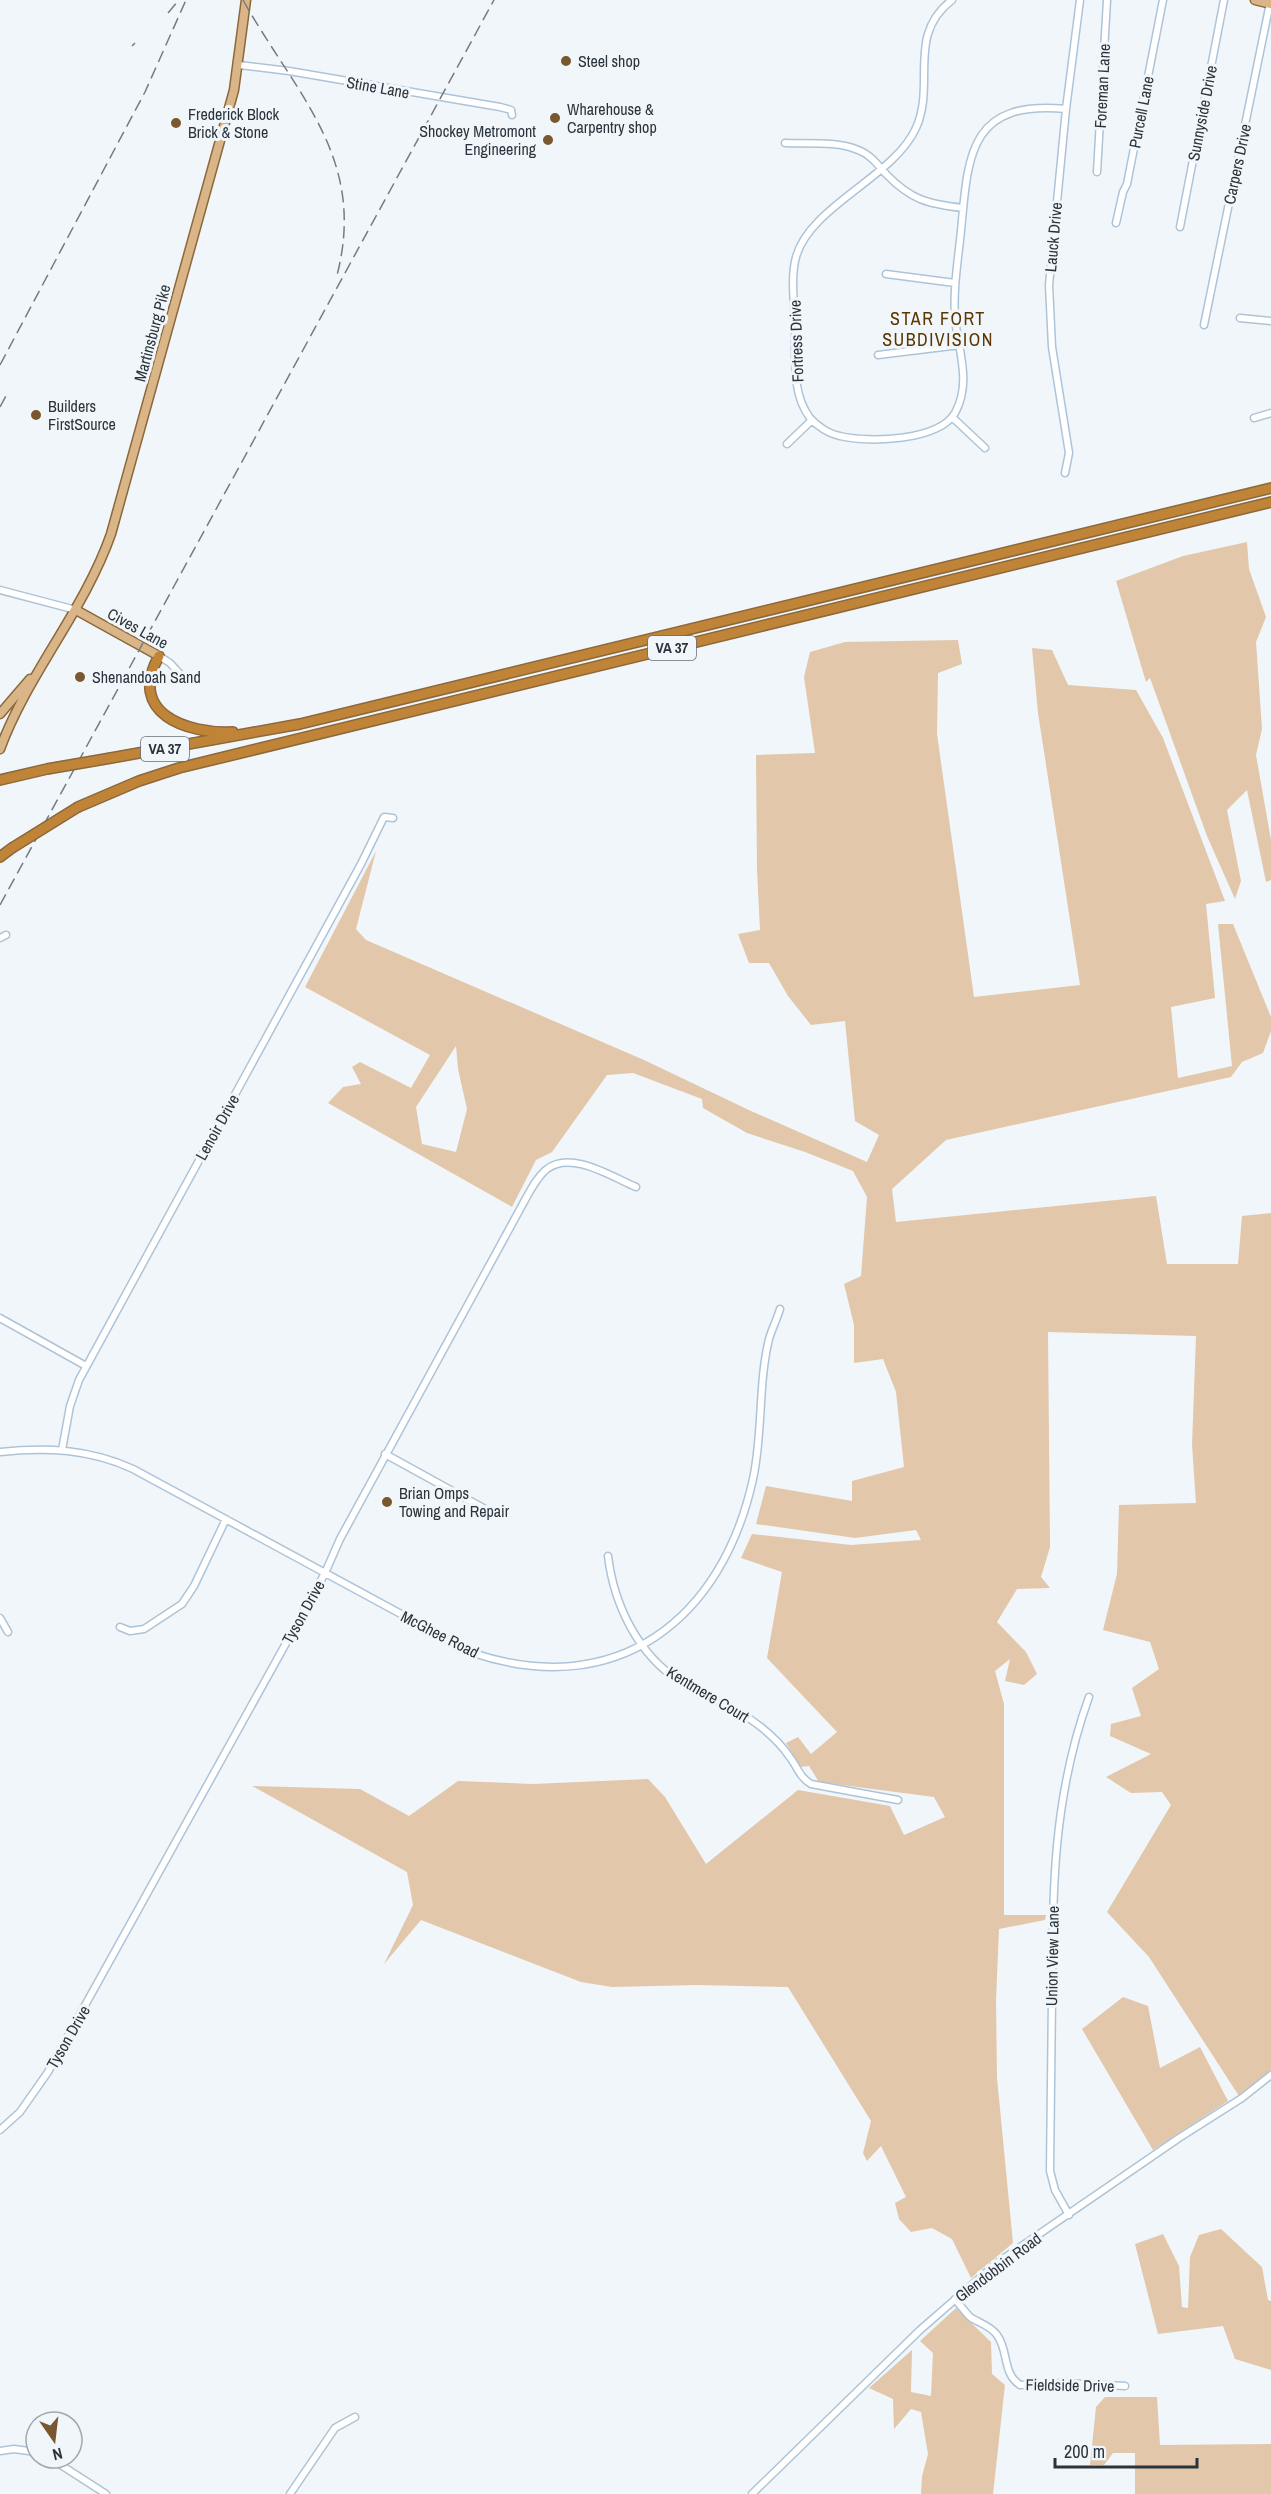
<svg xmlns="http://www.w3.org/2000/svg" width="1271" height="2494" font-family="'Archivo Narrow',sans-serif">
<style>
.green{fill:#e2c7aa;fill-rule:evenodd}
.lines{fill:none;stroke-linecap:round;stroke-linejoin:round}
.minor-casing{stroke:#acc4da;stroke-width:9}
.major-casing{stroke:#8c683a;stroke-width:11}
.highway-casing{stroke:#8c683a;stroke-width:12}
.minor{stroke:#fff;stroke-width:6}
.major{stroke:#d9b588;stroke-width:8}
.highway{stroke:#c08438;stroke-width:9}
.rail{stroke:#747c83;stroke-width:1.5;stroke-dasharray:12 6;stroke-linecap:butt}
.highway-bridge-casing{stroke:#8c683a;stroke-width:12;stroke-linecap:butt}
.highway-bridge{stroke:#c08438;stroke-width:9}
.poi-dot{fill:#79572f;stroke:#f1f6fa;stroke-width:2}
.labels{text-anchor:middle;stroke-width:6;stroke-linejoin:round;paint-order:stroke}
.shield{fill:#f1f6fa;stroke:#666e76;stroke-width:1.5}
.shield-label{font-size:15px;font-weight:bold;fill:#2a343d}
.poi-label{font-size:16px;fill:#2a343d;stroke:#f1f6fa;text-anchor:start}
.street-label{font-size:16px;fill:#2a343d;stroke:#f1f6fa}
.neighbourhood-label{font-size:18px;letter-spacing:1.5px;fill:#5a3600;stroke:#f1f6fa}
</style>
<rect width="100%" height="100%" fill="#f1f6fa"/>
<path class="green" d="M1247,542L1249,569L1266,617L1256,642L1262,729L1256,755L1271,840V880L1266,882L1247,790L1227,810L1241,881L1235,899L1207,836L1150,678L1146,682L1116,581L1183,556Z
M958,640L962,664L938,673L937,734L974,997L1080,985L1038,713L1032,648L1052,650L1068,685L1136,690L1163,738L1225,901L1206,904L1215,998L1171,1007L1178,1078L1232,1066L1218,924H1233L1271,1017V1031L1263,1053L1242,1062L1231,1077L946,1140L892,1189L896,1222L1156,1196L1167,1264H1238L1242,1216L1271,1213V2070L1239,2096L1149,1957L1107,1912L1171,1805L1162,1792L1131,1793L1106,1777L1151,1754L1110,1736L1111,1724L1141,1716L1132,1688L1159,1669L1150,1642L1103,1630L1117,1574L1119,1505L1196,1503L1192,1445L1196,1336L1048,1332L1050,1547L1041,1577L1050,1588L1017,1589L997,1622L1026,1652L1037,1674L1024,1685L1005,1681L1010,1659L995,1671L1004,1704V1915H1046L1045,1920L999,1929L996,2000L997,2078L1013,2243L971,2278L952,2239L932,2228L911,2232L899,2219L895,2203L906,2197L881,2146L867,2161L863,2153L871,2121L788,1987L697,1985L612,1987L581,1982L421,1920L384,1964L413,1905L407,1872L252,1786L360,1789L409,1816L458,1781L533,1784L648,1779L665,1797L706,1864L798,1790L890,1806L904,1835L945,1817L934,1797L819,1782L809,1766L800,1767L786,1743L798,1737L811,1754L837,1732L767,1658L782,1572L741,1558L752,1534L851,1545L921,1540L916,1530L855,1538L756,1524L766,1486L852,1501V1481L904,1467L896,1392L883,1359L854,1363V1325L844,1284L861,1276L867,1197L853,1171L805,1152L747,1133L703,1108L702,1099L633,1073L607,1075L552,1152L536,1160L512,1207L328,1103L343,1087L361,1084L352,1067L360,1062L411,1088L430,1055L305,987L376,851L356,929L366,940L644,1060L751,1111L867,1162L879,1135L855,1121L845,1021L811,1025L788,996L769,963H749L738,934L760,930L757,870L756,755L815,753L804,677L810,652L845,642ZM456,1046L458,1069L467,1109L456,1152L422,1144L416,1107Z
M1123,1997L1148,2006L1160,2068L1200,2047L1228,2101L1153,2150L1082,2029Z
M1221,2229L1262,2267L1268,2300L1271,2301V2370L1235,2359L1223,2326L1158,2334L1135,2244L1163,2234L1179,2266L1182,2307L1188,2308L1190,2257L1199,2235Z
M956,2308L991,2342L992,2374L1005,2385L993,2494H921L922,2476L928,2454L921,2412L911,2409L894,2429L893,2399L869,2388L912,2350L911,2392L931,2396L933,2353L920,2341Z
M1105,2397H1157L1160,2445L1271,2444V2494H1135V2453H1113L1104,2465H1090L1096,2407Z"/>
<g class="lines">
<g class="minor-casing">
<path id="minor" d="M952,0C906,35 936,84 916,128C894,177 810,206 796,257C790,279 795,306 795,329C796,358 791,393 810,418C817,426 829,434 840,436C869,443 938,441 955,413C972,382 958,350 955,318C953,289 958,260 961,231C968,153 970,100 1066,109
M239,65L289,71L500,107L511,110L512,115
M785,143C808,144 837,141 858,150C870,154 878,165 886,174C911,200 928,204 963,208
M1097,172L1107,0
M1116,223L1123,192L1127,184L1163,0
M1180,227L1224,0
M886,274L955,283
M1240,318L1271,321
M1204,325L1270,3
M878,355L960,345
M952,417L985,448
M1254,418L1271,413
M787,444L812,420
M1065,473L1069,453L1052,347L1049,285L1066,109L1080,0
M0,590L76,610
M159,656L170,663L181,675
M0,938L6,935
M0,1318L86,1366
M62,1450L70,1406L79,1380L361,864L384,817L393,818
M0,1452C46,1447 90,1449 133,1469L473,1653C617,1701 722,1620 753,1479C763,1433 758,1384 769,1339C772,1329 777,1319 780,1309
M385,1454L485,1509
M608,1556C614,1605 638,1655 681,1682C707,1698 736,1707 761,1727C771,1735 781,1744 789,1756C797,1766 799,1777 811,1784L898,1800
M0,1618L8,1632
M120,1627L130,1631L144,1629L182,1604L194,1586L226,1519
M0,2130L20,2112L48,2072L325,1573L340,1539L525,1200C531,1189 538,1176 547,1169C571,1150 612,1177 636,1187
M1069,2215L1055,2190L1050,2171C1051,2113 1051,2055 1052,1998C1052,1894 1053,1796 1089,1697
M955,2299C960,2305 965,2312 970,2317C979,2323 991,2326 997,2335C1009,2351 1002,2373 1020,2385L1065,2383L1125,2386
M0,2451L14,2449L36,2452
M50,2458L106,2494
M290,2494L335,2428L355,2417
M752,2494L920,2330L997,2263L1179,2138L1242,2098L1271,2075"/>
</g>
<g class="major-casing">
<path id="major" d="M1255,0L1271,4
M76,610L159,656
M0,714L30,679
M0,749C28,673 84,611 111,534L234,90L246,0"/>
</g>
<g class="highway-casing">
<path id="highway" d="M159,656C127,713 186,734 233,732
M111,758L300,724L1271,488
M0,780L47,769
M78,807L139,781L179,768L1271,502
M0,857L12,848"/>
</g>
<use href="#minor" class="minor"/>
<use href="#major" class="major"/>
<use href="#highway" class="highway"/>
<path class="rail" d="M243,0C296,95 369,159 336,279
M168,13L179,0
M132,46L135,43
M0,365L145,92L186,0
M0,407L7,394
M0,905L494,0"/>
<g class="highway-bridge-casing">
<path id="highway-bridge" d="M47,769L111,758
M12,848L78,807"/>
</g>
<use href="#highway-bridge" class="highway-bridge"/>
</g>
<g class="poi-dot">
<circle cx="566" cy="61" r="6"/>
<circle cx="555" cy="118" r="6"/>
<circle cx="176" cy="123" r="6"/>
<circle cx="548" cy="140" r="6"/>
<circle cx="36" cy="415" r="6"/>
<circle cx="80" cy="677" r="6"/>
<circle cx="387" cy="1502" r="6"/>
</g>
<g class="labels">
<g class="shield">
<rect x="648" y="636" width="48" height="24" rx="4.5"/>
<rect x="141" y="737" width="48" height="24" rx="4.5"/>
</g>
<g class="shield-label">
<text x="672" y="653">VA 37</text>
<text x="165" y="754">VA 37</text>
</g>
<g class="poi-label">
<text x="578" y="67">Steel shop</text>
<text x="567" y="115">Wharehouse &amp;<tspan x="567" dy="18">Carpentry shop</tspan></text>
<text x="188" y="120">Frederick Block<tspan x="188" dy="18">Brick &amp; Stone</tspan></text>
<text x="536" y="137" text-anchor="end">Shockey Metromont<tspan x="536" dy="18">Engineering</tspan></text>
<text x="48" y="412">Builders<tspan x="48" dy="18">FirstSource</tspan></text>
<text x="92" y="683">Shenandoah Sand</text>
<text x="399" y="1499">Brian Omps<tspan x="399" dy="18">Towing and Repair</tspan></text>
</g>
<g class="street-label">
<text transform="translate(1102 86) rotate(-87)" y="6">Foreman Lane</text>
<text transform="translate(378 87) rotate(10)" y="6">Stine Lane</text>
<text transform="translate(1141 112) rotate(-79)" y="6">Purcell Lane</text>
<text transform="translate(1202 113) rotate(-79)" y="6">Sunnyside Drive</text>
<text transform="translate(1237 164) rotate(-78)" y="6">Carpers Drive</text>
<text transform="translate(1053 237) rotate(-85)" y="6">Lauck Drive</text>
<text transform="translate(152 333) rotate(-75)" y="6">Martinsburg Pike</text>
<text transform="translate(796 341) rotate(-92)" y="6">Fortress Drive</text>
<text transform="translate(138 628) rotate(29)" y="6">Cives Lane</text>
<text transform="translate(217 1127) rotate(-61)" y="6">Lenoir Drive</text>
<text transform="translate(303 1612) rotate(-61)" y="6">Tyson Drive</text>
<text transform="translate(440 1634) rotate(27)" y="6">McGhee Road</text>
<text transform="translate(708 1694) rotate(31)" y="6">Kentmere Court</text>
<text transform="translate(1052 1956) rotate(-89)" y="6">Union View Lane</text>
<text transform="translate(68 2037) rotate(-60)" y="6">Tyson Drive</text>
<text transform="translate(998 2267) rotate(-37)" y="6">Glendobbin Road</text>
<text transform="translate(1070 2385) rotate(1)" y="6">Fieldside Drive</text>
</g>
<g class="neighbourhood-label">
<text x="938" y="325">STAR FORT<tspan x="938" dy="21">SUBDIVISION</tspan></text>
</g>
</g>
<g transform="translate(54 2440) rotate(166)"><circle r="28" fill="#f1f6fa" stroke="#a1a8ae" stroke-width="1.5"/>
<path d="M0-4.5L10 22L0 15L-10 22Z" fill="#79572f"/>
<text y="-9" font-size="16" font-weight="bold" text-anchor="middle" fill="#2a343d">N</text>
</g>
<path d="M1055 2458v9h142v-9" fill="none" stroke="#2a343d" stroke-width="3"/>
<text x="1064" y="2458" font-size="18" fill="#2a343d" stroke="#f1f6fa" stroke-width="4.5" paint-order="stroke">200 m</text>
</svg>
